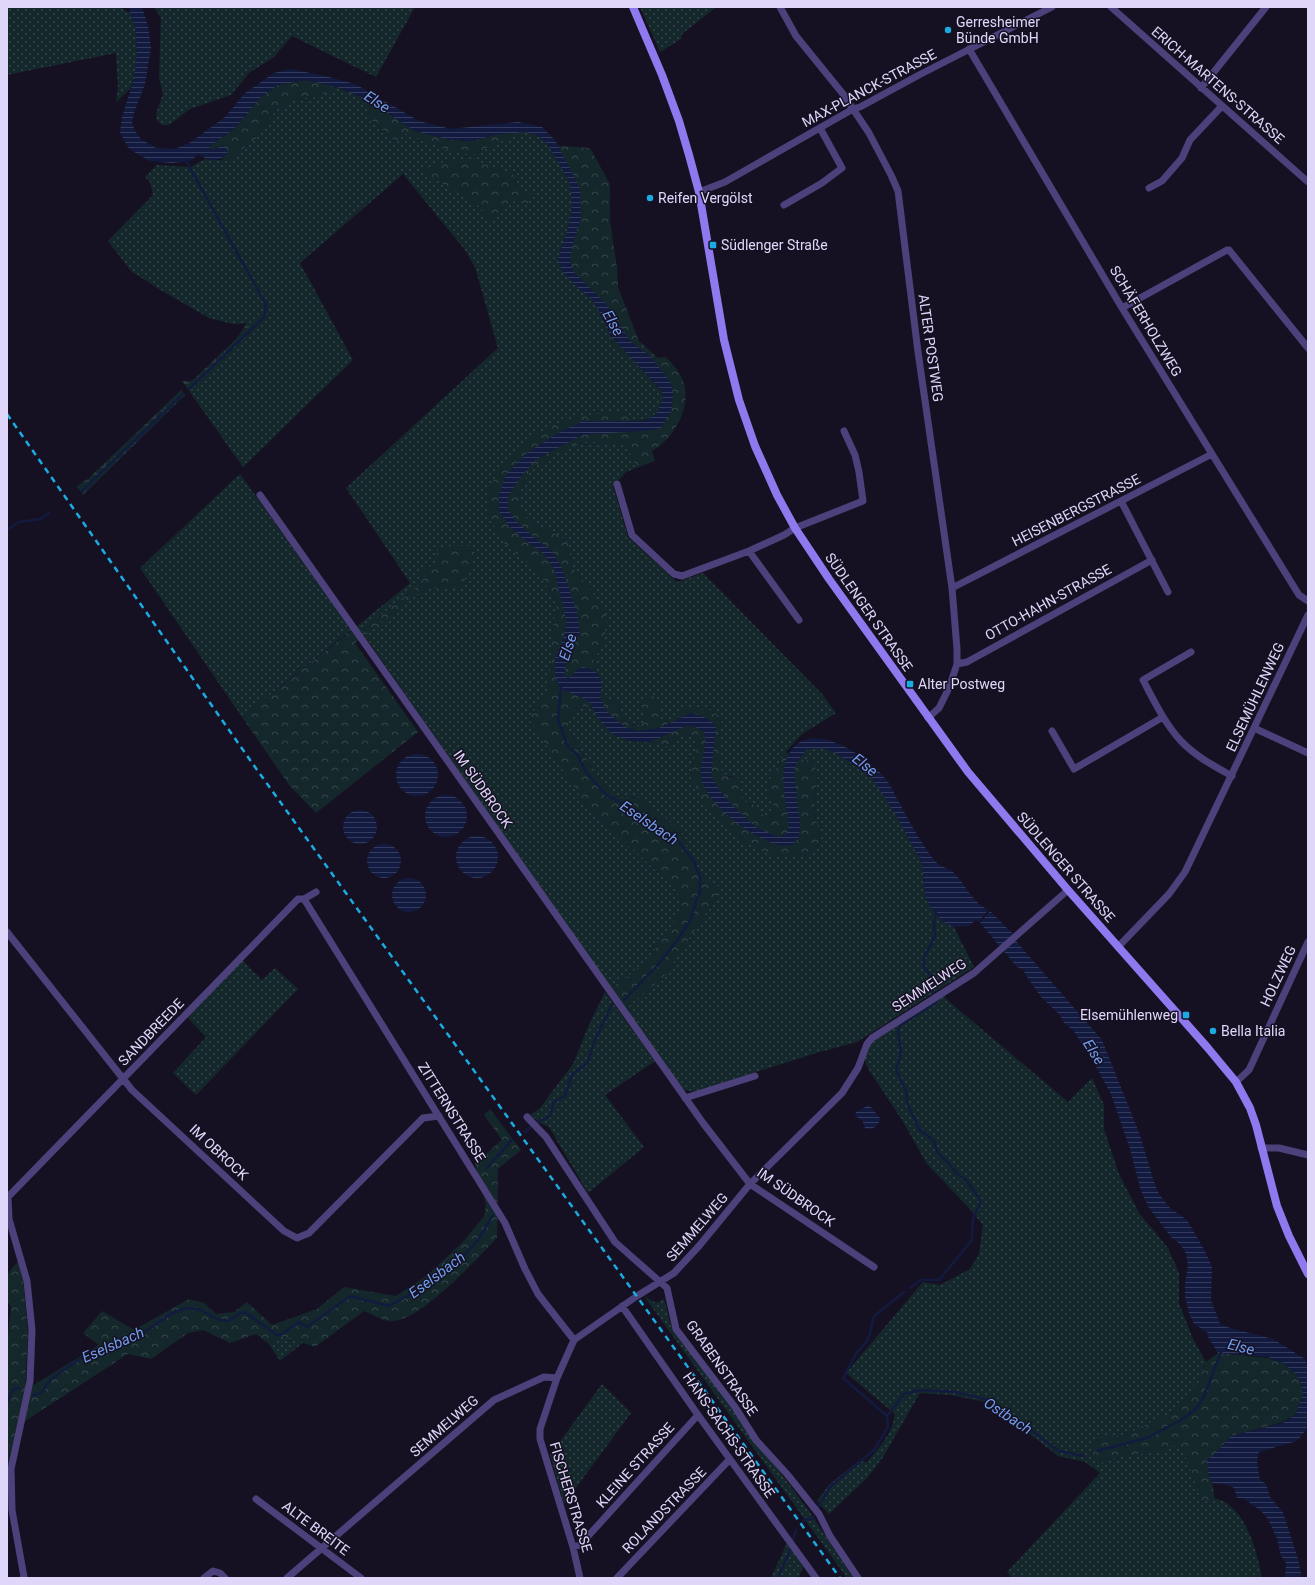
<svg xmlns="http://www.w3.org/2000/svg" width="1315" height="1585" font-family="Roboto,sans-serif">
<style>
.grass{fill:url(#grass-dots);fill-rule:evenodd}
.forest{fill:url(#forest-crowns)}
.wetland{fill:url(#wetland-marsh)}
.water{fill:url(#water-rules)}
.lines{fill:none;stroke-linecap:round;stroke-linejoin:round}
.stream{stroke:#121b3f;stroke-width:2.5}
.minor{stroke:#4d417b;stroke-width:7}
.secondary{stroke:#9079ef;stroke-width:8}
.rail{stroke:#1cabe1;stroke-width:2.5;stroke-dasharray:6 5;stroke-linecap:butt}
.poi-dot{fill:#1cabe1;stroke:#161122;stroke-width:1.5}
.labels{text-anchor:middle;stroke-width:3;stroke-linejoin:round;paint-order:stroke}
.poi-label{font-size:14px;fill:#e0d6fa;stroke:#161122;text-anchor:start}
.street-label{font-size:14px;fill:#e0d6fa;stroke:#161122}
.water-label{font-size:15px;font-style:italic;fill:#719eee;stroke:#161122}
</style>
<defs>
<pattern id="grass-dots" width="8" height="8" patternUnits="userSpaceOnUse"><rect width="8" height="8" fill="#14282b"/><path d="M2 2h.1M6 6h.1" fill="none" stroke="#36464b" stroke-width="1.8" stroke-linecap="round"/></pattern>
<pattern id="forest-crowns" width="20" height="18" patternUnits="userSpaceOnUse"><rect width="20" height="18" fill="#14282b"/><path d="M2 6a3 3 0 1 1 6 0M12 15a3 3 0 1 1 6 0" fill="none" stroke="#36464b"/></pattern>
<pattern id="wetland-marsh" width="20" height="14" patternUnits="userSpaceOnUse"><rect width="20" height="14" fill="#14282b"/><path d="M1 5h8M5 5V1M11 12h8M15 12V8" fill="none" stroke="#36464b"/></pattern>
<pattern id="water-rules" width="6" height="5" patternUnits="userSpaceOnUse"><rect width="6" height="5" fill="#121b3f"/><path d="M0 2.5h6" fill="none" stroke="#343b5c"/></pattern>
</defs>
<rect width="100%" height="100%" fill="#161122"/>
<path class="grass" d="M7,7H119L130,13L135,26L137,52L134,79L130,89L116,102L118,88L116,53L7,75Z
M154,7H415L376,77L292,36L274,57L249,73L231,95L190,109L169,125H162L156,119L157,111L163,94L159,77L161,18Z
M640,7H714L715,8L682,34L681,39L660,52Z
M337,87L367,100L369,118L396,142L405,133L472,155C481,151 519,131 528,132C541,134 548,145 554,155C559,164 566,173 569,182C578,207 565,235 558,259L579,289L592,299L600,313L614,345L619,351L629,356L662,392C664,402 657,418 645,420C641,421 635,420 631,420L534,435L505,544L537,570L557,604L551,638V661L548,692L584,802L676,890L682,901L679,915L648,959L626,978L611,988L364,635L427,587L438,589L463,585L466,575L436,562L420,574L423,582L360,632L356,627L410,583L346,488L498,348L475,267L465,250L403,174L300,263L353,360L243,467L192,395L194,385L262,323L233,324L209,318L159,289L131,271L108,241L153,195L150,182L145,177L157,165L190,167L205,159C213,161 219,159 227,161L256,139L276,110L295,99L317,97ZM421,170L512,173L519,190L490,220L479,206Z
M588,441L627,445L636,468L626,472L613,486L628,537L677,582L703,573L822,694L836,713L802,734L786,752L766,786L774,808L772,817L758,813L757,806L743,801L741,792L740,779L724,774C715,761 719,734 722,718L710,710L674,719H660L645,721L639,727L623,720L618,702L600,697L602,685L593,662L604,642L595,596L572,567L568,544L560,536L527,520L522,512L518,499L525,479L534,467L566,448Z
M240,474L351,630L242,717L140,568Z
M579,705L593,708L598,718L629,741L650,742L666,746L684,735L693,736L696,746L691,777L728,830L759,850L786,856H805L817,848L821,835L816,820L814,804L818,774L812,761L799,759L807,749L823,748L836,753L872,778L895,814L921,861L926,898L930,907L943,922L954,927L974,967L857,1042L816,1053L694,1092L683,1089L625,1008L663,978L714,901L720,888L697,870L691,861L681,832L646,801L639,798L612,796C605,787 569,734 568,727C568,717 572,712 579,705Z
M242,960L262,980L275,968L298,989L196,1095L173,1073L206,1037L186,1016Z
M605,992L655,1061L605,1095L644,1147L588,1193L549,1127L540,1123L530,1115L540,1108L573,1064L588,1027Z
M944,995L946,999L1068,1102L1092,1078L1104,1105V1129L1119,1174L1139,1213L1168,1248L1179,1273V1303L1193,1339L1206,1362L1191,1392L1176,1412L1151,1422L1128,1434L1101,1438L1091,1443L1105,1467L1102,1460L1160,1451L1181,1443L1202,1502C1206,1501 1212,1498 1217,1499C1246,1507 1257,1552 1262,1578H1012L1007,1572L1100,1473L1085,1462L1058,1456L990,1403L951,1395L920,1393L883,1457L868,1477L829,1514L817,1501L829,1485L861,1459L866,1463C878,1449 893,1433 895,1414L846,1373L923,1282L940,1285L970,1269L979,1254L983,1225L968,1207L927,1164L902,1120L869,1070L864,1059L868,1048L876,1038Z
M644,1296L656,1303L664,1299L671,1326L809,1511L853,1578H847Z
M284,1336L304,1342L280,1361L269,1344Z
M602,1384L631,1413L564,1504L550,1455Z
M787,1543L803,1567L798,1578H771Z"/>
<path class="forest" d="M306,80L337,87L317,97L295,99L276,110L256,139L227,161L221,159L228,153L222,146L215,149H211L209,147L235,128L261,97L278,85Z
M367,100L415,131L451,140L473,141L494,135L526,132L493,145L472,155L449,151L405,133L396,142L369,118Z
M548,145L590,148L610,184V222L617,267L618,287L639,341L658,358L666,357C674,366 684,376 685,389C689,412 672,440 652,451L655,461L636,468L627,445L588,441L566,448L534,467L525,479L518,499L522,512L527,520L560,536L568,544L572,567L595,596L607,618L604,642L593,662L602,685L600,697L618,702L623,720L638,727L645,721L641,706L652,695L660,703V719H674L686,709L710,710L722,718C720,728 715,768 725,774C728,777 736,778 740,779L741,792L743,801L757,806L758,813L772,817L774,808L766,786L786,752L799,759L812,761L818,774L814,804L816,820L821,835L817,848C813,851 808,855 804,856C769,862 731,839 711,812C703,801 697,789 691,777L696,746L693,736L684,735L666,746L650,742L629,741L612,734L598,718L593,708L578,705C572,712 568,717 568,727C569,735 605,787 612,796L639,798L646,801L681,832L691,861L697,870L720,888L714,901L663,978L625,1008L611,988L626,978L648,959L679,915L682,901L676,890L584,802L528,718L548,692L551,661V638L557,604L537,570L505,544L489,518V489L501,466L534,435L579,416L621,411L631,420L646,421L656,414L663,399L662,391L629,356L619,351L614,345L600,313L592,299L579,289L562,271L558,259L568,228L572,209L571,194L569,181Z
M450,160L475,161L512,173L519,190L532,194L528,203L510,201L490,220L479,206L420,170Z
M470,545L476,555L463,585L452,589L447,588L441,592L438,589L427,587L355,643L418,732L316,813L289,785L242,717L356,627L360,632L423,582L420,574L436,562L438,549L451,546Z
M490,1109L521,1150L498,1169L497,1238C477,1258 418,1325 389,1321C381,1320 372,1314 364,1311L315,1347L284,1336L269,1344L256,1334L230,1343L203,1330L188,1333L151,1359L128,1354L25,1421L32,1386L99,1345L83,1333L102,1311L134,1330L189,1299L204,1303L216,1314L234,1312L247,1302L272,1325L317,1309L344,1287L396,1296L425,1277L463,1242L484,1216L486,1205L475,1163L502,1140L484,1115Z
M18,1261L23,1281L28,1331L25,1390L7,1469V1345L11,1306L7,1301V1275Z
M1218,1353L1268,1358L1283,1363L1295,1373L1300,1381L1303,1394L1300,1404L1296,1414L1283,1422L1231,1436L1213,1456L1208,1458C1209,1472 1213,1485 1215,1499L1202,1502L1181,1444L1160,1451L1102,1460L1106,1469L1094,1454L1091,1443L1101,1438L1128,1434L1151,1422L1176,1412L1191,1392L1206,1362Z"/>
<path class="wetland" d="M247,323H262L194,385L192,395L182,381H192L237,338Z
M181,390L185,395L83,495L77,486L89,478Z"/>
<path class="water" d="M129,7H142L148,26L151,48L145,84L135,110L132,122L135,131L141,139L156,148L175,149L191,142L225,117L245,93L274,73L290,69L325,76L355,84L419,121L451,129L518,122L542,127L555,140L580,188L581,217L572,247L570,263L574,272L607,305L631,342L650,356L671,383L673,394L671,412L661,428L654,430L582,435L535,460L517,482L508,497V509L516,521L536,539L551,550L562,568L577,612L580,634L568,657L564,674L568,679L578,669L583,667L591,669L598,674L602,685L600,697L607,712L625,727L638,731L659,728L691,713C701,716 711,718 716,727L711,775L720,791L734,807L757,828L779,837L786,834L789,827C787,809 780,781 785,764C800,711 862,752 884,777C889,782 892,789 895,795C905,813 915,833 927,850C930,855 936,863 941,866C947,869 951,869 956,875C969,890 970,899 988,910L979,922L975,920L969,926L954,927L943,922L930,907L926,898L921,861L895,814L872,778L836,753L823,748L807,749L799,759L794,770L800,824L799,836L794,844C790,845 786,846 782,846C756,841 702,803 701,774C700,760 708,747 704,732L694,726H686L650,742L629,741L612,734L598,718L590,703L580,696L560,689L555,674V659L563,639L567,624L554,569L545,555L526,541L510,527L499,511V494L506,475L527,453L558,433L583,421H646L656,414L663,399L662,391L610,335L600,313L592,299L579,289L562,271L558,259L568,228L572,209L571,194L569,181L548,145L539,136L526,132L494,135L473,141L451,140L415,131L367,100L337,87L306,80L278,85L261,97L235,128L209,147L211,149H215L222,146L226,147L228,153C218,162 210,163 199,154L190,161L172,163L150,161L129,149L120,132L122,117L134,79L137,52L135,26L130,13Z
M396 775a21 21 0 1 1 42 0a21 21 0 1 1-42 0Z
M425 816a21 21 0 1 1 42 0a21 21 0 1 1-42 0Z
M343 827a17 17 0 1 1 34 0a17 17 0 1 1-34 0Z
M456 857a21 21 0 1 1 42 0a21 21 0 1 1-42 0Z
M367 861a17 17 0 1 1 34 0a17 17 0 1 1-34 0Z
M392 895a17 17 0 1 1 34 0a17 17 0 1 1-34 0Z
M990,911L1013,934L1016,941L1102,1040L1140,1135L1154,1182L1159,1194L1170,1208L1187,1220L1205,1251L1212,1267L1211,1300L1220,1324L1230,1328L1273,1339L1305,1359L1308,1368V1427L1297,1441L1259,1452L1257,1462L1260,1480L1266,1484L1270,1497L1283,1512L1298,1559L1302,1578H1285L1286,1563L1281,1556L1277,1539L1268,1519L1260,1510L1243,1498H1237L1234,1488C1226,1483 1223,1485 1215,1484C1208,1483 1206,1464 1208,1458L1213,1456L1231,1436L1283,1423L1296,1414L1303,1394L1300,1381L1295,1373L1283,1363L1268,1357L1218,1353L1208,1337V1333L1194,1324L1189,1313L1185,1297V1284L1188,1265L1186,1254L1181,1245L1171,1237L1149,1208L1141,1191L1130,1149L1111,1094L1094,1063L1073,1030L1065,1024L1059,1014L1041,997L1025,974L1024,970L1017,967L980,923Z
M869,1105L880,1118C879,1126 873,1131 865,1128L862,1120L855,1116L856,1112Z"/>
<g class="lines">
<path class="stream" d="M185,159L265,303L266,310L264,317L190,388
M82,491L182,395
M7,530L19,522L40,519L49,513
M561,686L558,720L568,747L577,754L586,772L606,795L634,809L678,841L694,861L700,877V893L696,901L690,921L676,942L655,968L624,1000
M933,994L932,978L924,967V958L935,936L934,921L936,912
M538,1122L550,1116L554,1102L565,1096L572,1075L588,1062L594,1042L612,1005
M525,1132L532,1126
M486,1169L512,1140
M910,1288L921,1280H939L972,1240L973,1218L980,1204V1199L965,1179L956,1173L950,1165L939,1154L937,1151L934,1141L919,1129L907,1103L906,1091L896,1070L901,1053L898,1031L899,1026L937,1002
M33,1395L41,1393L51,1379L87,1354L140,1335L171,1314L186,1308L201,1310L219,1320L228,1321L240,1313L245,1312L277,1335L282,1334L299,1322L307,1327L350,1296L389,1306L409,1295L420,1291L431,1278L439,1271L460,1260L478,1240L493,1215
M7,1403L13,1390L19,1388
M887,1416L843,1378L857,1352L866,1343L870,1334L874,1316L904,1292
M1097,1451L1147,1438L1183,1419L1197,1408L1204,1396L1222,1350
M819,1506L830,1487L874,1450L888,1427L887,1416L904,1394L920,1390L955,1392L989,1400L1059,1451L1084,1456
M803,1522L806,1519H812L814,1516
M793,1539L796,1530
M778,1578L790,1550"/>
<path class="minor" d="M780,7L796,36L843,94L869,133L891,175L898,191L918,352L952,588L957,649V664L949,688L939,708L928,718
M1111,7L1308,182
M969,49L1122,308L1299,595L1308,601
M1201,88L1266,7
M1149,188L1162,181L1182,158L1190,140L1222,106
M699,192L725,182L853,109L860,107L919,75L1052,7
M784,205L822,183L842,168L820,128
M1122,308L1227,250H1229L1308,348
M617,484L632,535L674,574L682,576L749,551L784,535L795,528L863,501L859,472L855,455L844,431
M260,495L703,1123L750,1184L874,1267
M1121,501L1168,592
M749,551L799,620
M952,588L1212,454
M1191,652L1143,680C1154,701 1165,724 1181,741C1195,756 1214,766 1232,776
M957,664L967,662L1152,560
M1254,728L1308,753
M1052,731L1074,769L1163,717
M304,899L505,1223L525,1269L538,1294L574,1340
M7,932L132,1090L284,1231L297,1238L309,1233L423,1118L439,1116
M1118,947L1169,894L1185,872L1308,615
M1236,1082L1249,1070L1308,942
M685,1098L755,1076
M527,1117L546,1137L615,1242L667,1288L676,1329L735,1407L756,1440L787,1474L819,1514L830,1536L858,1578
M1261,1148H1279L1308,1155
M8,1197L9,1219L27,1281L32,1330L30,1381L11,1469L12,1510L24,1577L23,1578
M7,1198L298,899H304L316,892
M622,1306L698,1415L816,1578
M256,1499L361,1578
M573,1547L580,1545L698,1415
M204,1578L213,1571L220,1573L225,1578
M287,1578L494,1400L544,1377L557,1378
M580,1578L573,1547L540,1439V1429L557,1378L574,1340L637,1296L674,1273L699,1246L750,1184L842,1093L858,1068L867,1044L872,1038L974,973L1068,890
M617,1578L730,1459"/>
<path class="secondary" d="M633,7L662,75L679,121L689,155L699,192L724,340L739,400L755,446L777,495L795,528L829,579L968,772L1068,890L1207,1047L1236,1082L1250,1108L1256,1125L1277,1206L1289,1236L1308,1274"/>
<path class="rail" d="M7,414L255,767L840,1578"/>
</g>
<g class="poi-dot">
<circle cx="948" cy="30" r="4"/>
<circle cx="650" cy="198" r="4"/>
<rect x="709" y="241" width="8" height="8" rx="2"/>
<rect x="906" y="680" width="8" height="8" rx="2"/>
<rect x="1182" y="1011" width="8" height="8" rx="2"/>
<circle cx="1213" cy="1031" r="4"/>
</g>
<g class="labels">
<g class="poi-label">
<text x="956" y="27">Gerresheimer<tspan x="956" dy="16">Bünde GmbH</tspan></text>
<text x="658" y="203">Reifen Vergölst</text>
<text x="721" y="250">Südlenger Straße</text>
<text x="918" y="689">Alter Postweg</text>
<text x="1178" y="1020" text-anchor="end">Elsemühlenweg</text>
<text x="1221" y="1036">Bella Italia</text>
</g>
<g class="street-label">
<text transform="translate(1218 85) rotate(41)" y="5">ERICH-MARTENS-STRASSE</text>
<text transform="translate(869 88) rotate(-28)" y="5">MAX-PLANCK-STRASSE</text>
<text transform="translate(1146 321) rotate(59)" y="5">SCHÄFERHOLZWEG</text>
<text transform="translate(931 348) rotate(82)" y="5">ALTER POSTWEG</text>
<text transform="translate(1076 510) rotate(-27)" y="5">HEISENBERGSTRASSE</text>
<text transform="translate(1048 602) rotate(-29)" y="5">OTTO-HAHN-STRASSE</text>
<text transform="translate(869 612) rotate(55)" y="5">SÜDLENGER STRASSE</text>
<text transform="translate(1255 697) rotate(-65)" y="5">ELSEMÜHLENWEG</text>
<text transform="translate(483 789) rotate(55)" y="5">IM SÜDBROCK</text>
<text transform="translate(1066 867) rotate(49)" y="5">SÜDLENGER STRASSE</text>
<text transform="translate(1278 976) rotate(-65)" y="5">HOLZWEG</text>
<text transform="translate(929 985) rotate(-33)" y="5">SEMMELWEG</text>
<text transform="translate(151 1032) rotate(-46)" y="5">SANDBREEDE</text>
<text transform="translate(452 1112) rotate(58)" y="5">ZITTERNSTRASSE</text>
<text transform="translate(219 1152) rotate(43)" y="5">IM OBROCK</text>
<text transform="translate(796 1197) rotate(35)" y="5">IM SÜDBROCK</text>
<text transform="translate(697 1227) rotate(-49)" y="5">SEMMELWEG</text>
<text transform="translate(722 1368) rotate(55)" y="5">GRABENSTRASSE</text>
<text transform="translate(444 1426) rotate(-41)" y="5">SEMMELWEG</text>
<text transform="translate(729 1435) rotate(55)" y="5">HANS-SACHS-STRASSE</text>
<text transform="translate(635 1465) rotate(-48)" y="5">KLEINE STRASSE</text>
<text transform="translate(571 1497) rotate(73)" y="5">FISCHERSTRASSE</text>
<text transform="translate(664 1510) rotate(-46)" y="5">ROLANDSTRASSE</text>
<text transform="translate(316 1528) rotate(37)" y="5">ALTE BREITE</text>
</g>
<g class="water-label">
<text transform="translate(377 102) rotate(33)" y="5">Else</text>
<text transform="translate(613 323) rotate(60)" y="5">Else</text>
<text transform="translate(568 647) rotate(-72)" y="5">Else</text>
<text transform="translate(865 765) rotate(37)" y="5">Else</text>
<text transform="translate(649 823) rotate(34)" y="5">Eselsbach</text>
<text transform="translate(1094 1052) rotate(58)" y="5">Else</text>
<text transform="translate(437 1275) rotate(-37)" y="5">Eselsbach</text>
<text transform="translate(113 1345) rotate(-24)" y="5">Eselsbach</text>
<text transform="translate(1241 1347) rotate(14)" y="5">Else</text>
<text transform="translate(1008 1416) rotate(33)" y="5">Ostbach</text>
</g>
</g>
<rect width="1315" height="1585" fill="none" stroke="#e0d6fa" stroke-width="16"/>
</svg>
